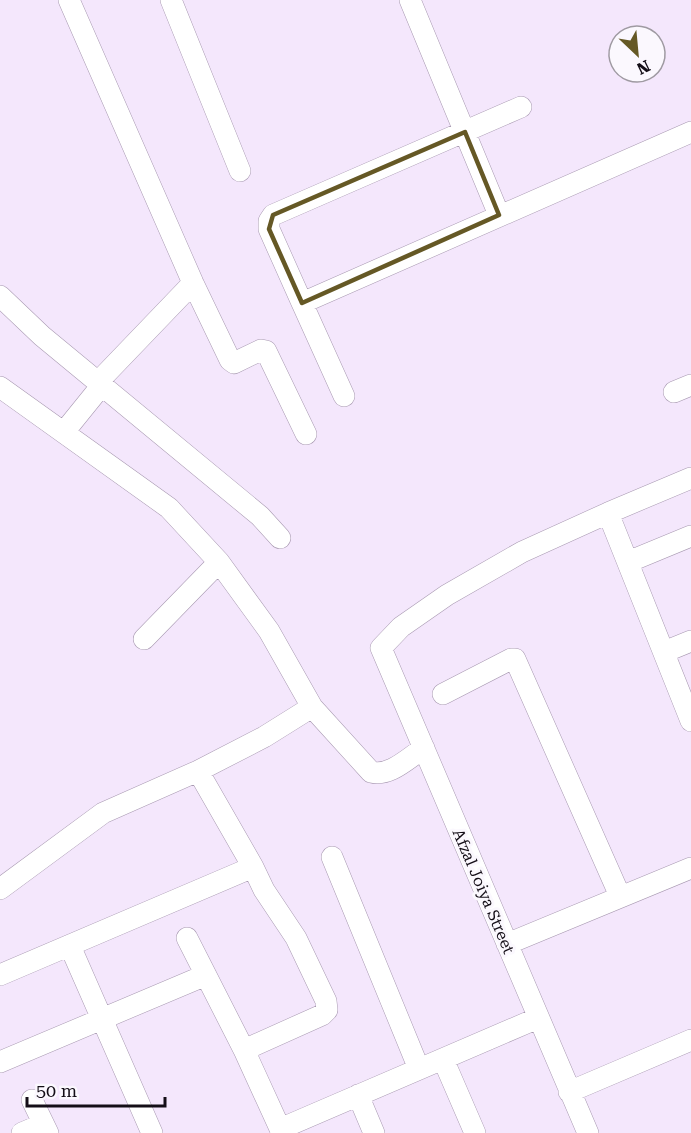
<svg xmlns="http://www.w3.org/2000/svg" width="691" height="1133" font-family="'Roboto Serif',serif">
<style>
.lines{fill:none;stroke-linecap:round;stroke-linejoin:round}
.minor-casing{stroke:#a899b1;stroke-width:22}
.minor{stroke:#fff;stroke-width:21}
.marked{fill:none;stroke:#655825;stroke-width:4.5;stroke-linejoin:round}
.labels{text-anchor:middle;stroke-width:6;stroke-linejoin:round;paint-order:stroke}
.street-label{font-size:16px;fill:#140e17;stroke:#fbf8fe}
</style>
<rect width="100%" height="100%" fill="#f4e7fc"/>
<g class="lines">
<g class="minor-casing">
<path id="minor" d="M69,0L193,283L230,360L234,363L261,350L266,351L306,434
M171,0L240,171
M410,0L499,215
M521,107L273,215L269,221V229L302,303L691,132
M0,296L42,336L260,516L280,538
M302,303L344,396
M98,382L193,283
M0,387L169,508L219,562L269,631L312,707L371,772C390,777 408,758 424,748
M674,392L691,385
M64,432L102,385
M608,513L691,721
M628,562L691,536
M144,639L219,562
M664,652L691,641
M443,694L511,659H515L620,896
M198,771L253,867L264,890L296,938L326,1001L327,1010L322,1015L244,1050
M332,857L419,1069
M0,889L103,813L198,771L264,737L312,707
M187,938L244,1050L282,1133
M507,944L691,868
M70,946L152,1133
M0,975L253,867
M443,1059L475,1133
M0,1062L206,975
M569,1092L691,1040
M358,1095L374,1133
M32,1100L48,1133
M280,1129L538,1018
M22,1133L43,1124
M588,1133L381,648L401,627L447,595L522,552L608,513L691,478"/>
</g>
<use href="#minor" class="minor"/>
</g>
<path class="marked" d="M465,132L499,215L302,303L269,229L273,215Z"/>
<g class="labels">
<g class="street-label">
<text transform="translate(484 891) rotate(67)" y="6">Afzal Joiya Street</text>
</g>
</g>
<g transform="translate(637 54) rotate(154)"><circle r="28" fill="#fbf8fe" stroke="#9f9aa2" stroke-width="1.5"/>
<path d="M0-4.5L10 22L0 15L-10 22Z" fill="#655825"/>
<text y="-9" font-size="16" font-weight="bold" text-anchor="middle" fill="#140e17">N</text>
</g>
<path d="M27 1097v9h138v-9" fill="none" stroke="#140e17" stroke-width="3"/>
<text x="36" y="1097" font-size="18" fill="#140e17" stroke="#fbf8fe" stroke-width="4.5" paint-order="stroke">50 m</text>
</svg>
